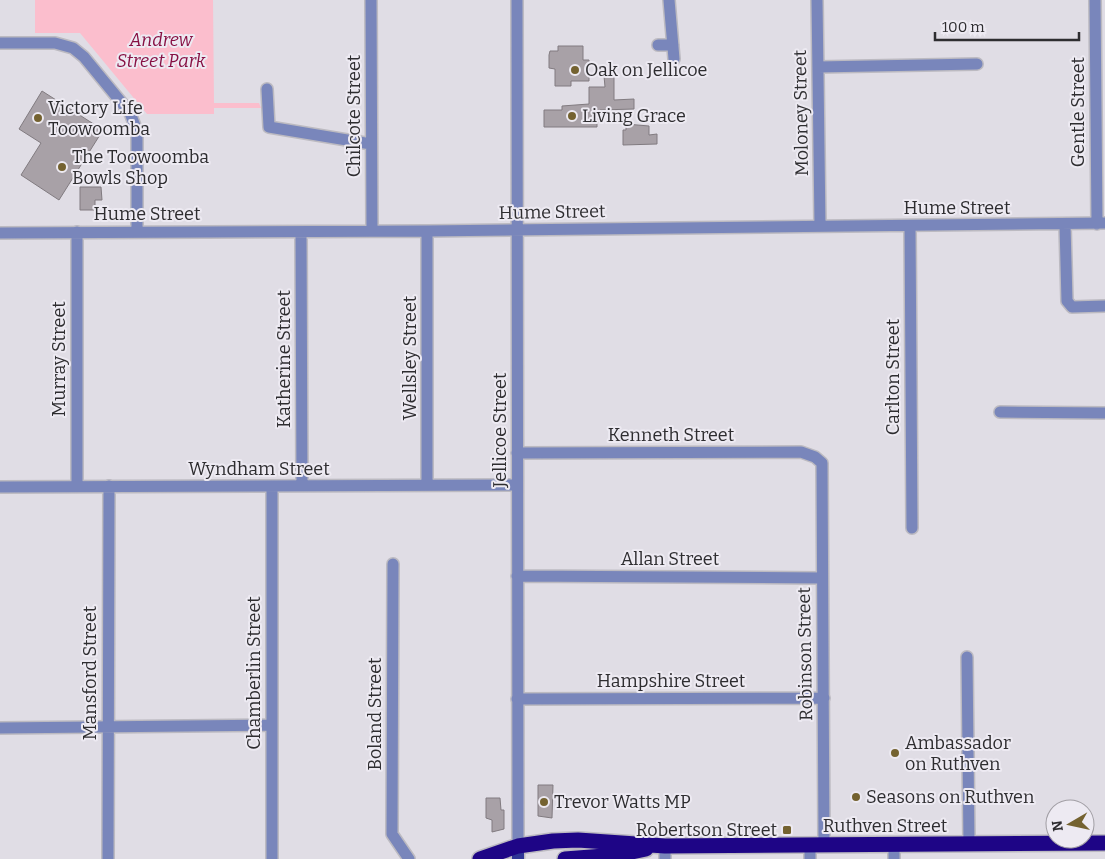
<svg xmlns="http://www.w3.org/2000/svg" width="1105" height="859" font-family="Bitter,serif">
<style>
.green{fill:#fbbecd}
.building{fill:#a8a1a7;stroke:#817b80}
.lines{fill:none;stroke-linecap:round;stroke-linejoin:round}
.minor-casing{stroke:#bcbac1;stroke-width:14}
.major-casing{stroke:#bcbac1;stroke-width:15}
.highway-casing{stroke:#bcbac1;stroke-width:18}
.minor{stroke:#7986bb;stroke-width:11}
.major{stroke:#2f3596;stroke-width:12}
.highway{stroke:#1e0586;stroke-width:15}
.poi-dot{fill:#746230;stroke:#edeaf2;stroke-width:2}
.labels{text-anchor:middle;stroke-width:4;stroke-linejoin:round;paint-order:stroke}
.park-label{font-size:18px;font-style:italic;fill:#871144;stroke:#edeaf2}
.poi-label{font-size:18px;fill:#2e2d30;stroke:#edeaf2;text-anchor:start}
.street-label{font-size:18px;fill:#2e2d30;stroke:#edeaf2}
</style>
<rect width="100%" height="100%" fill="#e0dde5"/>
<path class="green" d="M35,0H213L214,103H259L261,108H214V114H147L80,33H35Z"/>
<path class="building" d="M558,46H583V60H589V81H571V86H555V69L549,68V55L550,51H558Z
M604,76H614V100L634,99V109L600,110V122H597V127H544V110H562V106L589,104V87H605Z
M42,91L103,130L59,200L21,175L41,143L19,129Z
M626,124L649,126V135L657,134V144L623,145V130H626Z
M80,187H101L102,200H95V210H80Z
M538,785H553L552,818L538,816Z
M486,798H500L501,810H504V829L492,832V820L486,818Z"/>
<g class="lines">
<g class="minor-casing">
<path id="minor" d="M371,0L372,231
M517,0L518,846
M669,0L674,59
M817,0L820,225
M1095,0L1097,224
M0,43H55L73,48L84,57L130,113L137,131V231
M658,45H673
M818,67L977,64
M267,89L269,127L371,144
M1065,225L1067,301L1072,307L1105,306
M910,226L912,528
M427,231V485
M77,232V486
M301,232L302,486
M0,233L427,231L1105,223
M1000,412L1105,413
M517,453L801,452L815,457L822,463L824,845
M0,487L517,485
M272,487V859
M393,564L392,834L409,859
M517,576L822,578
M967,657L969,844
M517,699L824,698
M0,728L271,725
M894,844V859
M810,845V859
M665,846V859
M108,859L109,486"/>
</g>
<g class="major-casing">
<path id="major" d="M518,846V859"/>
</g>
<g class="highway-casing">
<path id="highway" d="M480,859L518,846L553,841L578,840L665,846L1105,843
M565,859L617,855L646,849"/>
</g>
<use href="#minor" class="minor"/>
<use href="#major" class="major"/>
<use href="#highway" class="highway"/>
</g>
<g class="poi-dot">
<circle cx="575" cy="70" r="5"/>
<circle cx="572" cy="116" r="5"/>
<circle cx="38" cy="118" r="5"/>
<circle cx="62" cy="167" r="5"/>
<circle cx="895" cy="753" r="5"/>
<circle cx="856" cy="797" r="5"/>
<circle cx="544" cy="802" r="5"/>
<rect x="782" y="825" width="10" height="10" rx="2.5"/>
</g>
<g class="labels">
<g class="park-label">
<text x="161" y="46">Andrew<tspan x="161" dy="21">Street Park</tspan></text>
</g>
<g class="poi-label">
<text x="585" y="76">Oak on Jellicoe</text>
<text x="48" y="114">Victory Life<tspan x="48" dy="21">Toowoomba</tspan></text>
<text x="582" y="122">Living Grace</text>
<text x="72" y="163">The Toowoomba<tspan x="72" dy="21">Bowls Shop</tspan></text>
<text x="905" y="749">Ambassador<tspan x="905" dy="21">on Ruthven</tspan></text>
<text x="866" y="803">Seasons on Ruthven</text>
<text x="554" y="808">Trevor Watts MP</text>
<text x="777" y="836" text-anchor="end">Robertson Street</text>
</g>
<g class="street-label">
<text transform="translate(1078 112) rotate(-90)" y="6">Gentle Street</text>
<text transform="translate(801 113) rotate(-91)" y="6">Moloney Street</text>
<text transform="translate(354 116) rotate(-90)" y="6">Chilcote Street</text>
<text x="957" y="214">Hume Street</text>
<text transform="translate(552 212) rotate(-1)" y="6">Hume Street</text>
<text x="147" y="220">Hume Street</text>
<text transform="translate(410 358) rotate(-90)" y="6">Wellsley Street</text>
<text transform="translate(59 359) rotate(-90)" y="6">Murray Street</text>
<text transform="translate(284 359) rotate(-90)" y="6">Katherine Street</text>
<text transform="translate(893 377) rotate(-90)" y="6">Carlton Street</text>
<text transform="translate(500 430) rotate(-90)" y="6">Jellicoe Street</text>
<text x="671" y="441">Kenneth Street</text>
<text x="259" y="475">Wyndham Street</text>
<text x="670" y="565">Allan Street</text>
<text transform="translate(805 654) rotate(-91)" y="6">Robinson Street</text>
<text transform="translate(90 673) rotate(-90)" y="6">Mansford Street</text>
<text transform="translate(254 673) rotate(-90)" y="6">Chamberlin Street</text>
<text x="671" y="687">Hampshire Street</text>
<text transform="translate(375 714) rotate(-90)" y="6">Boland Street</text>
<text x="885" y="832">Ruthven Street</text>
</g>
</g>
<g transform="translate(1070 824) rotate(261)"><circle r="24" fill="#edeaf2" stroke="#a19ea4"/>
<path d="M0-4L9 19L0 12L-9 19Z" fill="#746230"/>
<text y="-8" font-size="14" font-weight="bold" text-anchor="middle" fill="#2e2d30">N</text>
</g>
<path d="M935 32v8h144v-8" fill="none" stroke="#2e2d30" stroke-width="2.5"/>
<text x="942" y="32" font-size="15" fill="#2e2d30" stroke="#edeaf2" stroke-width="4" paint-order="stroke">100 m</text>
</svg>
